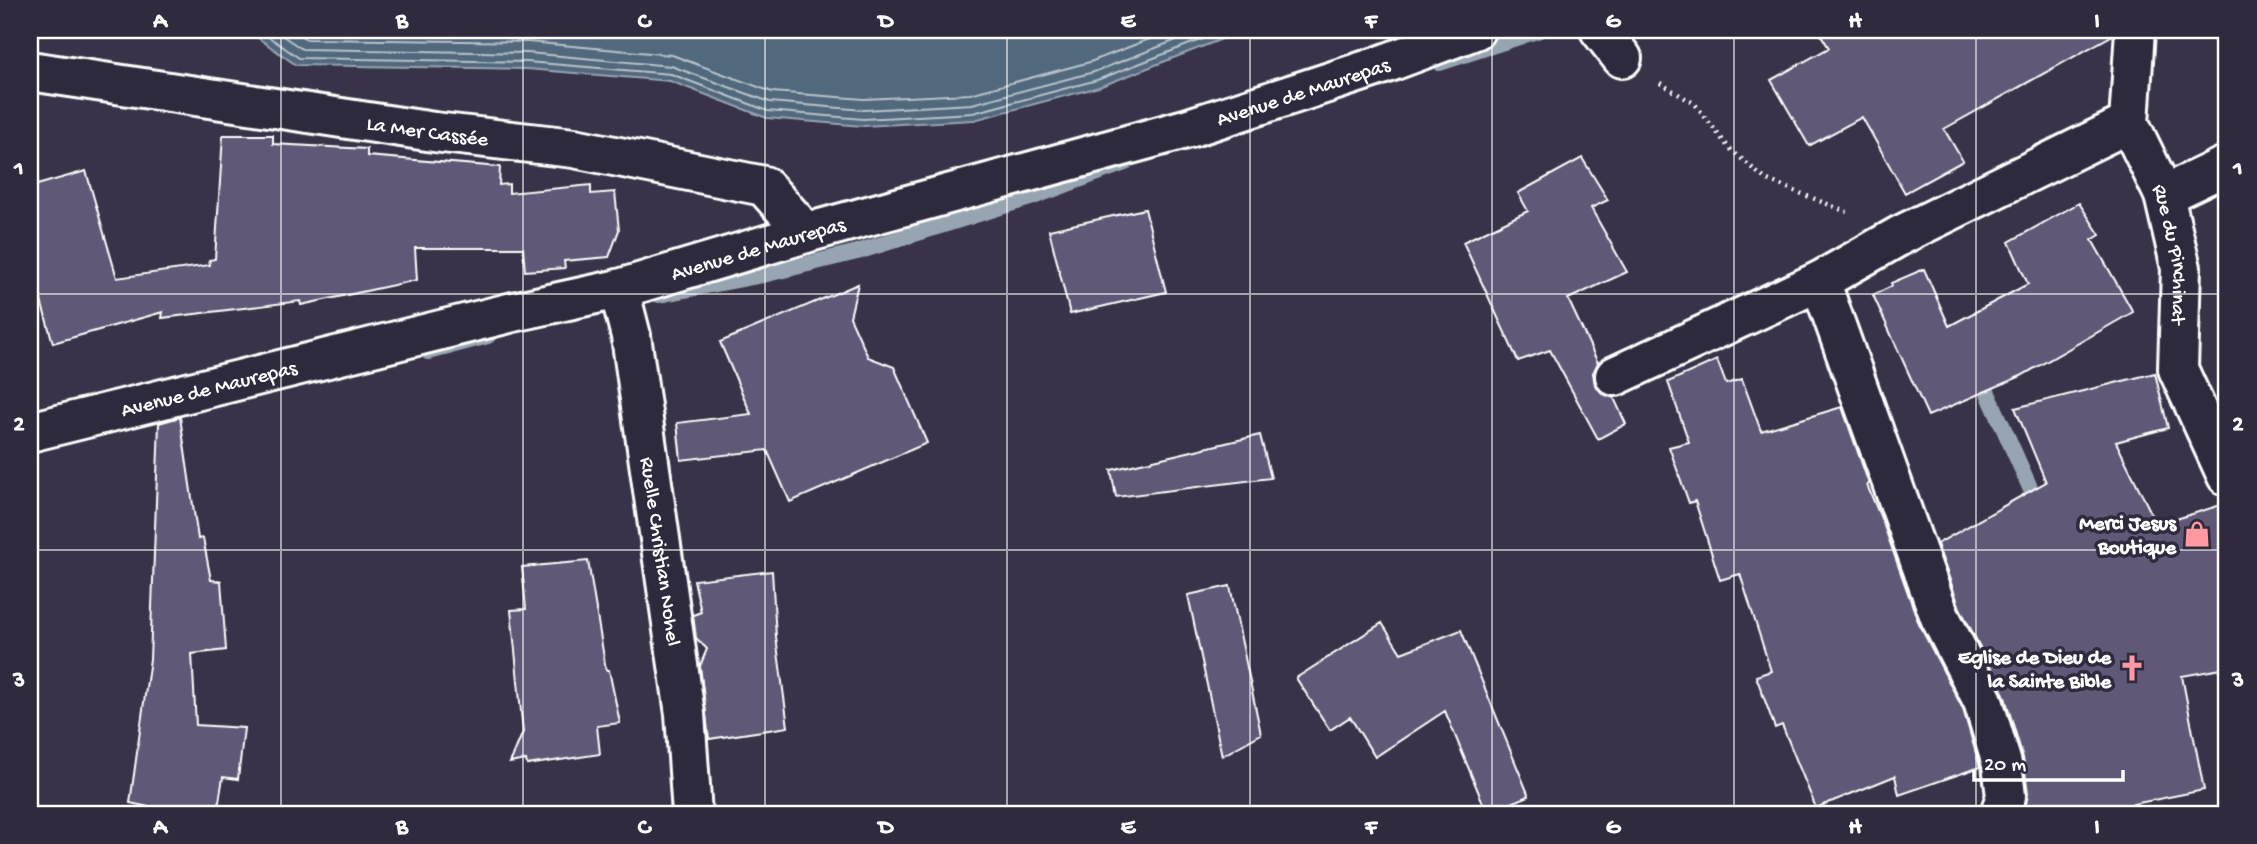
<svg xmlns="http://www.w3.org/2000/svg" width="2257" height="844" font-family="'Gochi Hand',sans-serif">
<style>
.water{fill:#51687d;stroke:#97a4b1;stroke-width:2}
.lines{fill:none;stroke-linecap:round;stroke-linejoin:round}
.shore{stroke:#b9c3cb;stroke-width:2}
.stream{stroke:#97a4b1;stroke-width:16}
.building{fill:#5e5876;stroke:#fff;stroke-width:2}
.minor-casing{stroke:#fff;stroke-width:44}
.path{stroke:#fff;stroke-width:4.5;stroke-dasharray:2 5;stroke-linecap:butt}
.minor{stroke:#2f2a3d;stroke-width:38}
.grid{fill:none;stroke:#fff;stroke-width:2;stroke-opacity:0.55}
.labels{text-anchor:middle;stroke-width:7;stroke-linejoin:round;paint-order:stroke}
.street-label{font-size:21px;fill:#fff;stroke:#2f2a3d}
.poi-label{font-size:21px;font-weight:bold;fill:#fff;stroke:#2f2a3d;text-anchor:end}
.neatline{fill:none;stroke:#fff;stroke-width:2.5}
.grid-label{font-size:23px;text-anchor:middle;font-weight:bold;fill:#fff}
</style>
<rect width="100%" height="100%" fill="#383348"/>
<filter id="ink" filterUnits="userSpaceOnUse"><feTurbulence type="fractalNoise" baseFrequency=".0143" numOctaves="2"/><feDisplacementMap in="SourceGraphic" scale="14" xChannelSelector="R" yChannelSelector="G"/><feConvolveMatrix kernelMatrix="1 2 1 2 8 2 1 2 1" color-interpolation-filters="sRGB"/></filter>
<g filter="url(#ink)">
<path class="water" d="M247,30H1245L1099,87L974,120L863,126L767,118L670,81L527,69L296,65Z"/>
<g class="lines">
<path class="shore" d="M259,30L299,58L527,62L671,74L768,111L863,119L973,113L1097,80L1226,30
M274,30L302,49L528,53L671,66L770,102L864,110L972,104L1094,72L1202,30
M292,30L306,39L528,42L672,55L772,92L864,99L970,94L1090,62L1173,30"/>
<path class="stream" d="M1440,63L1540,30
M659,295L763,275L857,252L1033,197L1125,163
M428,352L488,336
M1978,371L2040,510
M2118,785L2122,814"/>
</g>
<path class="building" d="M1818,30H2113V35L1944,129L1963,161L1905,193L1862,117L1809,146L1771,80L1829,48Z
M223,135H273V144L367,149V156L500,167L499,185L509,184V193L591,185V194L615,192L619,230L609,257L564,261L565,268L525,271L523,248H415L417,280L301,305L300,301L162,318L163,312L53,343L30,262V187L86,171L117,278L210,265L209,260L215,259Z
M1582,158L1608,200L1591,208L1627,272L1568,299L1598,363L1593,373L1595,385L1603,394L1614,398L1626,424L1598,439L1550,350L1518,361L1463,242L1528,211L1518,193Z
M2079,203L2100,235L2092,240L2133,312L2021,376L1928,416L1873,295L1892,286L1891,283L1924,269L1949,326L2028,284L2009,242Z
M1145,209L1166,292L1070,314L1049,230Z
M858,284L850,317L868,357L894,367L927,443L790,502L767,450L681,460L677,423L751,414L720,342Z
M1717,360L1726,384L1742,379L1761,431L1842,407L1869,484L1867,485L1883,523L1919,624L1963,709L1980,767L1899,795L1895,776L1816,808L1782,725L1775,728L1756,676L1771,671L1740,574L1720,580L1695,501L1689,503L1669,447L1689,442L1668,382Z
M2155,373L2168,428L2116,442L2157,525L2227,503V668L2182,676L2204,790L2083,814H2030L2026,804L2028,793L2023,758L2004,694L1960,608L1937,544L2046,482L2015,408Z
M180,417L198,539L203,538L211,580L221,581L226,650L192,654L196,725L244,728L238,779L223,777L217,814H147L149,807L130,803L150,659L159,423Z
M1260,435L1271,478L1116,497L1111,470Z
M588,561L606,670H609L620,723L597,726L600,754L527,765L526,760L510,763L523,732L511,610L526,609L522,567Z
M772,571L776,637L788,727L709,739L700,666L707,649L696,638L693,615L701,612L694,580Z
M1230,586L1261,734L1222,756L1188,595Z
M1382,623L1401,653L1461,630L1529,796L1487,813L1445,711L1375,757L1350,717L1330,730L1296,678Z"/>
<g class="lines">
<g class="minor-casing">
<g id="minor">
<path d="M1600,30L1622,58"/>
<path id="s1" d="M2135,30L2129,123L2164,195L2181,268L2178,369L2227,476"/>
<path id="s2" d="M30,71L434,132L574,148L764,186L806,233"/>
<path d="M2164,195L2227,165"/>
<path d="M1820,281L1940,617L1983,701L2002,764L2006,796L2000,814"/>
<path id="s3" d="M619,289L631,336L685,714L692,814"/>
<path d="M1615,376L1820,281L1901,235L2129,123"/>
<path id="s4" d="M30,432L513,312L619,289L806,233L1189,128L1376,67L1475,30"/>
</g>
</g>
<path class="path" d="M1660,83L1695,104L1729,148L1765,179L1847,212"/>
<use href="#minor" class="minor"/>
</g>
</g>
<path class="grid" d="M281,30V814M523,30V814M765,30V814M1007,30V814M1250,30V814M1492,30V814M1734,30V814M1976,30V814M30,294H2227M30,550H2227"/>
<defs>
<g id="shop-bare" transform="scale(2.1)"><path d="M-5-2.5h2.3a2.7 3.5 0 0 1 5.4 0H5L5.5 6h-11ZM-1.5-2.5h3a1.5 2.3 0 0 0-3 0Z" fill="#ff9aa2" stroke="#2f2a3d" stroke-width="2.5" paint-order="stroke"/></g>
<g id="church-bare" transform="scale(2.1)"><path d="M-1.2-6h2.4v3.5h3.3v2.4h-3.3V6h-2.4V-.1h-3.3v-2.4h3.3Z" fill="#ff9aa2" stroke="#2f2a3d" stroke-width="2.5" paint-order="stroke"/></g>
</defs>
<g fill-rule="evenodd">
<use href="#shop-bare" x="2197" y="534"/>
<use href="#church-bare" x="2132" y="668"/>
</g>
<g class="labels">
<g class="street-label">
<text dy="7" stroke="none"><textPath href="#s4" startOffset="1318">Avenue de Maurepas</textPath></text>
<text dy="7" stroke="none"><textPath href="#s2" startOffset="402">La Mer Cassée</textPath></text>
<text dy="7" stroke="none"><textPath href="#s4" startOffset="751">Avenue de Maurepas</textPath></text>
<text dy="7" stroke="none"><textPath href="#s1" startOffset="233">Rue du Pinchinat</textPath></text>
<text dy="7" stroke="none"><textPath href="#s4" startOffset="184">Avenue de Maurepas</textPath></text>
<text dy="7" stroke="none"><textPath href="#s3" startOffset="266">Ruelle Christian Nohel</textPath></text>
</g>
<g class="poi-label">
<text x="2176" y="529">Merci Jesus<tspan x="2176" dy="24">Boutique</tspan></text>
<text x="2111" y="663">Eglise de Dieu de<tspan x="2111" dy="24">la Sainte Bible</tspan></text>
</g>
</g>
<rect width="2257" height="844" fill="none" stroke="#2f2a3d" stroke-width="77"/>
<path d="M1974 770v10h149v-10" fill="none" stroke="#ffffff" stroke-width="3.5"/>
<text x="1984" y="770" font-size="21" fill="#ffffff" stroke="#2f2a3d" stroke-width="5" paint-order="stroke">20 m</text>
<rect x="38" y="38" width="2180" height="768" class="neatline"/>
<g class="grid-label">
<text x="160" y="27">A</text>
<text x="402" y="27">B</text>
<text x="644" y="27">C</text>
<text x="886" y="27">D</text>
<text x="1128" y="27">E</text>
<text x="1371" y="27">F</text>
<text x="1613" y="27">G</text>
<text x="1855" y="27">H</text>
<text x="2097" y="27">I</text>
<text x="19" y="174">1</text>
<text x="2238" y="174">1</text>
<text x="19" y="430">2</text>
<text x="2238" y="430">2</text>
<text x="19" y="686">3</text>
<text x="2238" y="686">3</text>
<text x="160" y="833">A</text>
<text x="402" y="833">B</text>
<text x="644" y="833">C</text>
<text x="886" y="833">D</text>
<text x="1128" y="833">E</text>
<text x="1371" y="833">F</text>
<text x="1613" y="833">G</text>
<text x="1855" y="833">H</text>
<text x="2097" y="833">I</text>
</g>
</svg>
